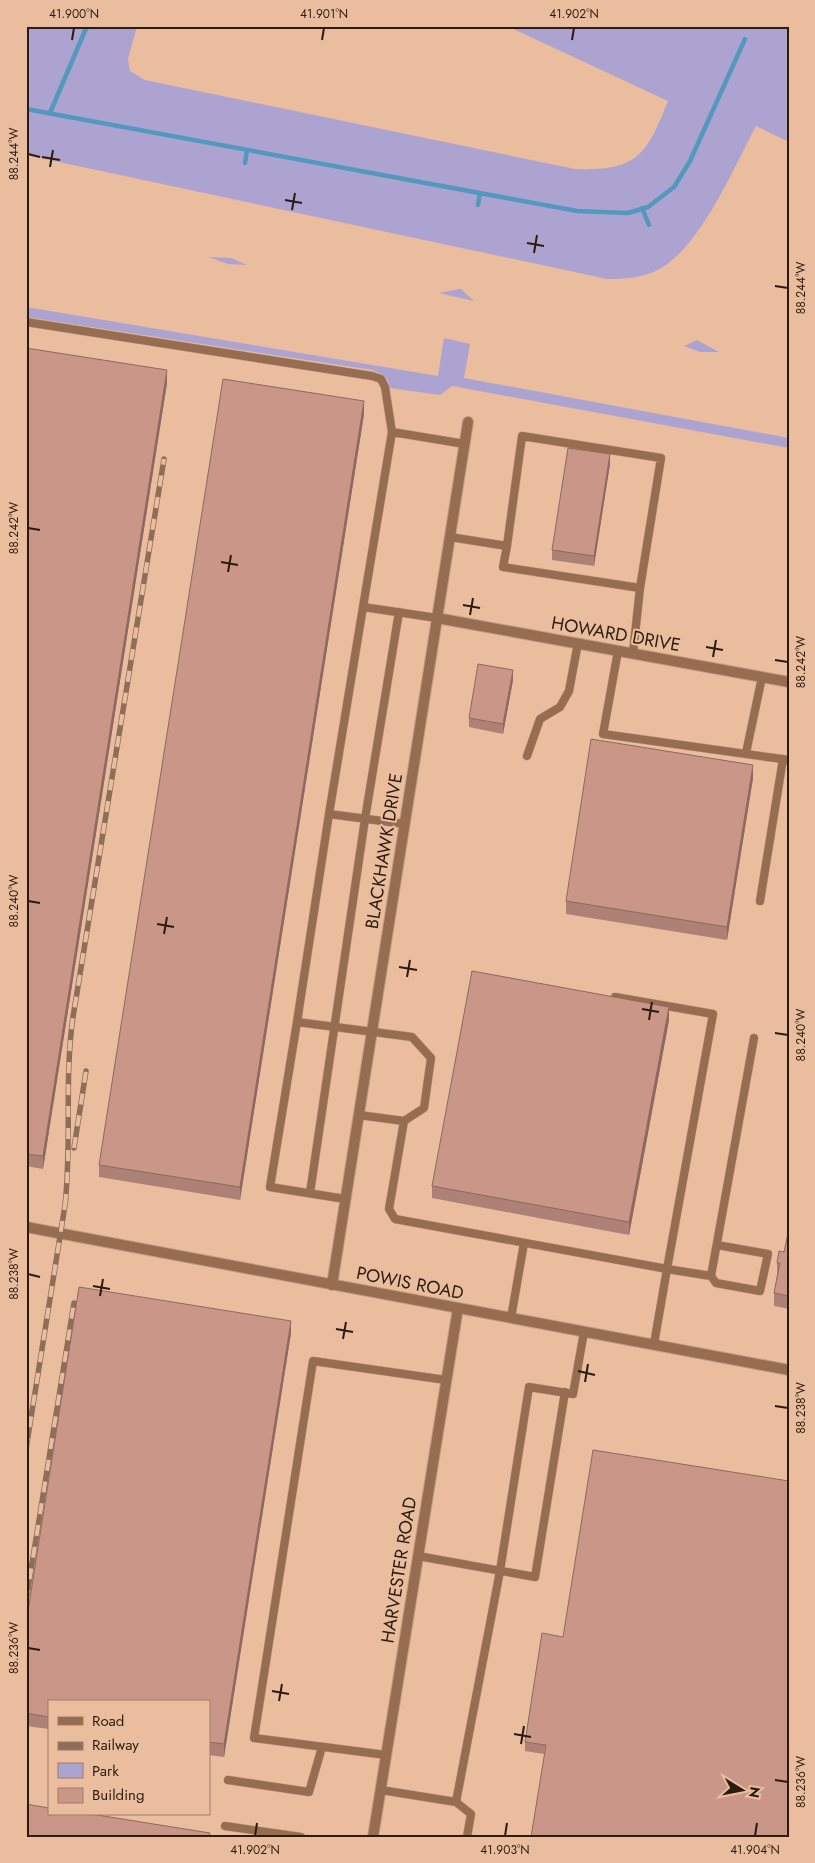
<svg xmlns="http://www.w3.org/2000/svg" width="815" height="1863" font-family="Jost,sans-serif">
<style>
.green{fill:#ada3d0}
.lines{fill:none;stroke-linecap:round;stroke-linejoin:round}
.stream{stroke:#5498be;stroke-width:4.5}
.service-casing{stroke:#c49d82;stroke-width:9}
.minor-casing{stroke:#c49d82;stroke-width:12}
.tertiary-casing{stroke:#c49d82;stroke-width:12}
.service{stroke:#976d51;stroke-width:8}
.minor{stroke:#976d51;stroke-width:10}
.tertiary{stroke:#976d51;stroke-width:10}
.rail-casing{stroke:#8d6e59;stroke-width:5.5}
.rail{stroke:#eabd9f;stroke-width:4;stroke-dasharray:11;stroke-linecap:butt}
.wall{fill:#ad8175}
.shaded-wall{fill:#8d695f}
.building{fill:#c99688;stroke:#8d695f}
.ticks{fill:none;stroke:#2c1c10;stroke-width:2}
.labels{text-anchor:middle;stroke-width:4;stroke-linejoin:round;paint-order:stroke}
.street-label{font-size:18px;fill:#2c1c10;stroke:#eabd9f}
.neatline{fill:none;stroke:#2c1c10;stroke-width:2}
.ticks-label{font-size:12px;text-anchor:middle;fill:#2c1c10}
</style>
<rect width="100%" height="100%" fill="#eabd9f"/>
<path class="green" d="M26,26H137L128,59L130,71L145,80L575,169C637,171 646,156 668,101L507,26H789V142L756,126C733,169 702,244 660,269C643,278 626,279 607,279L26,155Z
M208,257L231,258L247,265L228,264Z
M461,289L474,301L439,293L460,289Z
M26,307L438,376L444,338L470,344L464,378L789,438V448L452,386L440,395L390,388C388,376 382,374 372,370L26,317Z
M697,340L719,352H700L684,346Z"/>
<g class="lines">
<path class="stream" d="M26,109L577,211L628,213L648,207L674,187L690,161L745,39
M50,113L87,26
M245,163L247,150
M478,205L480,193
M642,208L649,225"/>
<g class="service-casing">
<path id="service" d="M26,322L372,376L381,379L385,387L392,432
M450,537L507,546L503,567L640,588L633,653
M507,546L522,436L661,458L640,588
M363,607L329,814L405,824
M437,618L363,607L392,432L465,444
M618,651L603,734L789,760
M746,753L762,677
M527,756L540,719L560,707L569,691L578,643
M329,814L297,1022L412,1037L431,1058L424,1108L404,1121L359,1115
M760,901L783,759
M615,997L713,1014L667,1269L711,1276L754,1038
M297,1022L270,1187L345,1199
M404,1121L389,1209L395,1219L667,1269L654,1344
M310,1193L365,819L399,612
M711,1276L716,1283L760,1291L768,1254L717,1245
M511,1318L524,1243
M418,1556L535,1577L565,1392
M386,1755L254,1738L313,1361L446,1380
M228,1780L309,1792L322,1747
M381,1790L456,1802
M225,1826L301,1837
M467,1837L471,1814L456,1802L500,1571L529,1387L573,1394L584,1332"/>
</g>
<g class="minor-casing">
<path id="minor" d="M437,618L789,682
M332,1285L468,422
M373,1837L458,1308"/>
</g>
<g class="tertiary-casing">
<path id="tertiary" d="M26,1227L789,1370"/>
</g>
<use href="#service" class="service"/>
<use href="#minor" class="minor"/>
<use href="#tertiary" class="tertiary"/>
<g class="rail-casing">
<path id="rail" d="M74,1148L86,1071
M65,1205C72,1142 64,1080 73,1017L164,459
M26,1449L66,1199
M26,1601L74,1303"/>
</g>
<use href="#rail" class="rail"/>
</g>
<path class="wall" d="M26,348L167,383L43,1169L26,1166Z
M364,414L240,1200L99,1177V1165Z
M610,464L594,566L552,560V550Z
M513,680L503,734L469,727V718Z
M753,778L727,940L566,914V901Z
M669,1020L629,1235L432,1198V1186Z
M789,1229V1309L774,1306V1293L777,1275V1263L784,1252Z
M291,1333L224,1757L209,1755V1702H49V1729L26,1726V1624Z
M563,1637L544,1754L525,1751V1742Z"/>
<path class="shaded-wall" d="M167,370V383L43,1169V1156Z
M364,401V414L240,1200V1187Z
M610,454V464L594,566V556Z
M513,670V680L503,734V724Z
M753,765V778L727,940V927Z
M669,1007V1020L629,1235V1222Z
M291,1321V1333L224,1757V1744Z"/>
<path class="building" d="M26,348L167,370L43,1156L26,1154Z
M223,379L364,401L240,1187L99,1165Z
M568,448L610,454L594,556L552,550Z
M478,664L513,670L503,724L469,718Z
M591,739L753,765L727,927L566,901Z
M472,971L669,1007L629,1222L432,1186Z
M789,1229V1296L774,1293L780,1263H777L779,1251L784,1252Z
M79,1287L291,1321L224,1744L209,1742V1702H49V1717L26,1713V1624Z
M593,1450L789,1481V1837H531L546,1745L525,1742L542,1633L563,1637Z
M26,1804L49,1808V1814H91L210,1833L209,1837H26Z"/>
<path class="ticks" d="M72,40L74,28M322,40L324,28M572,40L574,28M28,154L40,157M42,157L60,160M50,167L53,150M285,200L302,203M292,210L295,193M527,243L544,246M534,253L537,235M775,286L788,288M28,528L40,530M221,562L238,565M228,572L231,555M463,605L480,608M470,615L473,598M706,647L723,650M713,657L716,640M775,660L788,662M28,901L40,903M157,924L174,927M164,934L167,917M399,967L417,970M407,977L410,960M642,1009L659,1012M649,1020L652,1002M775,1033L788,1035M28,1274L40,1277M93,1286L110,1289M100,1296L103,1279M336,1329L353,1332M343,1339L346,1322M578,1371L595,1375M585,1382L588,1364M775,1406L788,1408M28,1648L40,1650M272,1691L289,1694M279,1701L282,1684M514,1734L531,1737M521,1744L524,1726M775,1780L788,1782M255,1836L257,1823M505,1836L507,1823M755,1836L757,1823"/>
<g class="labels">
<g class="street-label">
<text transform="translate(616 634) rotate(10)" y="6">HOWARD DRIVE</text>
<text transform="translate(384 851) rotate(-81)" y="6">BLACKHAWK DRIVE</text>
<text transform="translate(410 1283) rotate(11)" y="6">POWIS ROAD</text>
<text transform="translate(399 1570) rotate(-81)" y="6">HARVESTER ROAD</text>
</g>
</g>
<rect width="815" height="1863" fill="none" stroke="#eabd9f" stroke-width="55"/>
<rect x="48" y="1700" width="162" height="115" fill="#eabd9f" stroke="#9e7d66"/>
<rect x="58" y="1717" width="25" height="8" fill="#976d51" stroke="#9e7d66"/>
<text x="92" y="1726" font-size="15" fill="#2c1c10">Road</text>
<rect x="58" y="1742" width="25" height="8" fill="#8d6e59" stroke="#9e7d66"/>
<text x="92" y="1750" font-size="15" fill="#2c1c10">Railway</text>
<rect x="58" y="1763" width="25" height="15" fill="#ada3d0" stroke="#9e7d66"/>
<text x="92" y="1776" font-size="15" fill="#2c1c10">Park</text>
<rect x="58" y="1788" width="25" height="15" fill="#c99688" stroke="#9e7d66"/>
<text x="92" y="1800" font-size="15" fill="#2c1c10">Building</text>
<g transform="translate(742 1790) rotate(100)" stroke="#eabd9f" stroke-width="4" paint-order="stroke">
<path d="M0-4L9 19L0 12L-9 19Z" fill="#2c1c10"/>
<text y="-8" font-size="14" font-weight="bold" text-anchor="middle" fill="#2c1c10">N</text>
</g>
<rect x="28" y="28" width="760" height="1808" class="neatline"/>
<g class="ticks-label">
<text x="74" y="18">41.900°N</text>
<text x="324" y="18">41.901°N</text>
<text x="574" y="18">41.902°N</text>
<text transform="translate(14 154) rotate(-90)" y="4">88.244°W</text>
<text transform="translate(801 288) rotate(-90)" y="4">88.244°W</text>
<text transform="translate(14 528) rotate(-90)" y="4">88.242°W</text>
<text transform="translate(801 662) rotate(-90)" y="4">88.242°W</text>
<text transform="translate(14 901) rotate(-90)" y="4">88.240°W</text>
<text transform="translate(801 1035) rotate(-90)" y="4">88.240°W</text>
<text transform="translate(14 1274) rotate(-90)" y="4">88.238°W</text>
<text transform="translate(801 1408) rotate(-90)" y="4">88.238°W</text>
<text transform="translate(14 1648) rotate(-90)" y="4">88.236°W</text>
<text transform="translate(801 1782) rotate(-90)" y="4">88.236°W</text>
<text x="255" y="1854">41.902°N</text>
<text x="505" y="1854">41.903°N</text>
<text x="755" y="1854">41.904°N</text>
</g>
</svg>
